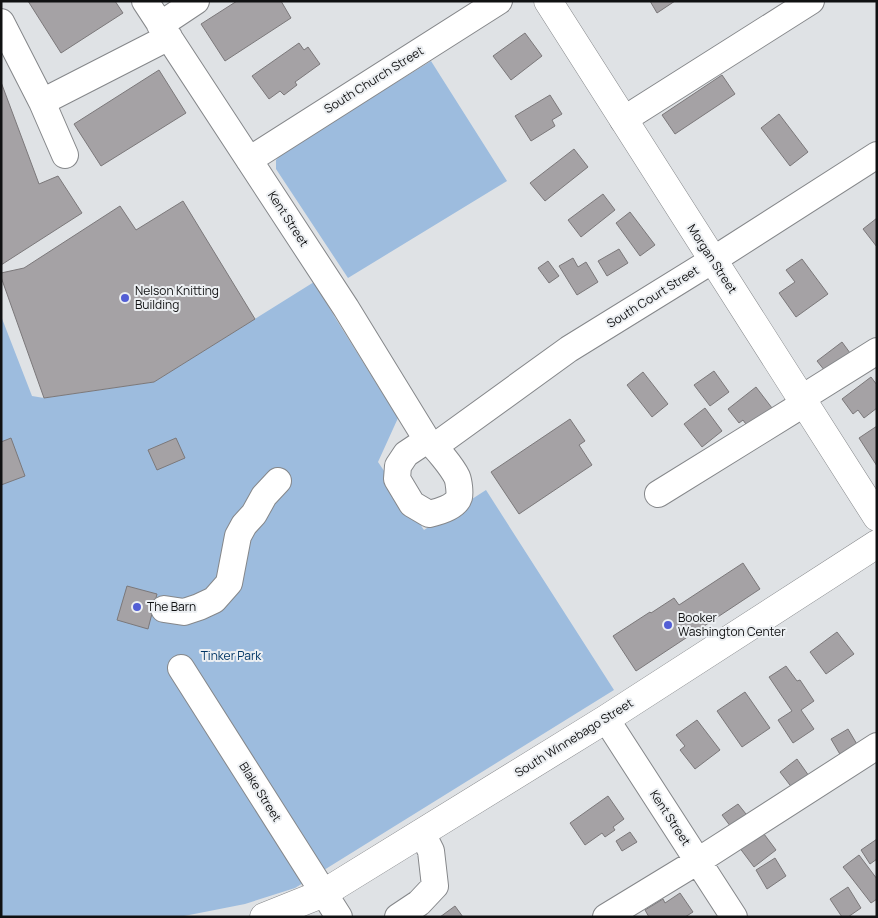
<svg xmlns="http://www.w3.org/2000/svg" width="878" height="918" font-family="Manrope,sans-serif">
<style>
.green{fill:#9dbcde}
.building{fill:#a5a2a5;stroke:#7b787a}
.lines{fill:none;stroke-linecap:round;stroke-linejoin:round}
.minor-casing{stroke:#85878a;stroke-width:28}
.major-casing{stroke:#85878a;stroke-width:29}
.minor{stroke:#fff;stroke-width:26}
.major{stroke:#fff;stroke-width:28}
.poi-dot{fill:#525ed5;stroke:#eceff2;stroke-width:2}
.labels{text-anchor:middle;stroke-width:4;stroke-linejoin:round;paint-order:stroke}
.street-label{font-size:12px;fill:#101112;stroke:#eceff2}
.poi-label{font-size:12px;fill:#101112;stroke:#eceff2;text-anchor:start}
.park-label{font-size:12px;fill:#003564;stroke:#eceff2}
</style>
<rect width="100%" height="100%" fill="#dfe2e5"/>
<path class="green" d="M431,61L507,181L348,278L276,169V160L282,153Z
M314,282L336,319L398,418L378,462L424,530L486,490L614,690L295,888L245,904L179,917H1V316L32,396L44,398L154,382Z"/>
<path class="building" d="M28,1H115L123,13L61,53Z
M237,1H281L291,18L225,61L201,24Z
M650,1H675L657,13Z
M525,33L542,56L511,80L493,56Z
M299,43L304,50L308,47L320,64L295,82L297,85L284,95L280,91L269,99L252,76Z
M159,70L186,113L101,166L74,124Z
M722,75L735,94L675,134L662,115Z
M1,82L39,184L58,176L82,213L1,265Z
M550,95L562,114L552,120L555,126L531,141L515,116Z
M779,114L808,152L790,166L761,128Z
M574,149L588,167L545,201L530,183Z
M603,194L615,210L581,237L568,220Z
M183,201L255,319L154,382L44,398L1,277V273L24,268L120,206L136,230Z
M630,212L655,245L640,256L616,223Z
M877,218V247L863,229Z
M619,249L628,263L607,276L598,261Z
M573,258L578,267L586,262L598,282L577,295L559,266Z
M802,259L828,294L796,317L779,293L795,282L786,270Z
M548,261L559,276L549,283L538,268Z
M842,342L853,357L829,376L817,361Z
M714,371L729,392L710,406L694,385Z
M643,372L668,404L652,417L627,385Z
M871,377L877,385V408L864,418L858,410L853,414L842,399Z
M756,387L772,408L748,427L743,420L739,423L728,409Z
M705,408L722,431L702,447L684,424Z
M570,419L585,441L579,445L592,465L519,514L491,472Z
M877,426V466L859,438Z
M11,438L25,476L1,485V442Z
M176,438L185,458L157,470L148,450Z
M743,563L760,589L636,671L613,636L650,612L651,613L674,598L679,605Z
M127,586L157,594L148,629L117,620Z
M837,632L854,654L826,674L810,652Z
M786,666L797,681L800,680L814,701L801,710L814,729L793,743L778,720L792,711L769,677Z
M745,692L770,728L742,747L717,711Z
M697,720L720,750L695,769L680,750L685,746L676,735Z
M848,729L858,746L841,756L831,739Z
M797,759L809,776L793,789L780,772Z
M608,796L624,819L613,827L615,830L605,837L602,833L585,845L570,823Z
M738,804L750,819L734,831L722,815Z
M761,830L776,850L754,867L739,847Z
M630,832L637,842L622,851L616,841Z
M877,839V859L870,864L861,850Z
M859,855L877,879V899L871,903L843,867Z
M775,858L786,876L767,889L756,870Z
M848,887L861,908L848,917H842L830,899Z
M680,893L693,912L685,917H649L645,910L663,899L665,903Z
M455,906L463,917H440Z"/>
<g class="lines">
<g class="minor-casing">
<path id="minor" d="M145,1L346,308L427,440C436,447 452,467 457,477C459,482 460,493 459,497C456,507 438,512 429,514L412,504L397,479L398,466L406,454L427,440
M1,22L42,102L169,37
M160,25L196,1
M42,102L65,155
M623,120L811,1
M249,160L499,1
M802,398L877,351
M435,446L569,349L713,260L877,155
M658,494L805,403
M164,609L184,612L199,607L214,600L229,583L238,536L244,525L254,514L264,496L278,481
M181,668L339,917
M606,719L734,917
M398,917L419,903L435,886L431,851L422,833
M606,917L698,861L877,746"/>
</g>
<g class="major-casing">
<path id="major" d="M548,1L877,517
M264,917L324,893L606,719L877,544"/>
</g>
<use href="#minor" class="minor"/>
<use href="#major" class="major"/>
</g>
<g class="poi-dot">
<circle cx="125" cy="298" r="5"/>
<circle cx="137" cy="607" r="5"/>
<circle cx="668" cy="625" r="5"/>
</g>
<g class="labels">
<g class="street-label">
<text transform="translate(374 80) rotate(-32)" y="4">South Church Street</text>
<text transform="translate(288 219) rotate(57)" y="4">Kent Street</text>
<text transform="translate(712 259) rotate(57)" y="4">Morgan Street</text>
<text transform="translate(653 297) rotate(-32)" y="4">South Court Street</text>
<text transform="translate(574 738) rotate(-32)" y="4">South Winnebago Street</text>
<text transform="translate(260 792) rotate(58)" y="4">Blake Street</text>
<text transform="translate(670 818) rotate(57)" y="4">Kent Street</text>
</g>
<g class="poi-label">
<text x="135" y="295">Nelson Knitting<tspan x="135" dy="14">Building</tspan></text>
<text x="147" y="611">The Barn</text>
<text x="678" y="622">Booker<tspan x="678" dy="14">Washington Center</tspan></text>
</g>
<g class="park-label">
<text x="231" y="660">Tinker Park</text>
</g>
</g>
<rect width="878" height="918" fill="none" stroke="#101112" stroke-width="5"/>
</svg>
